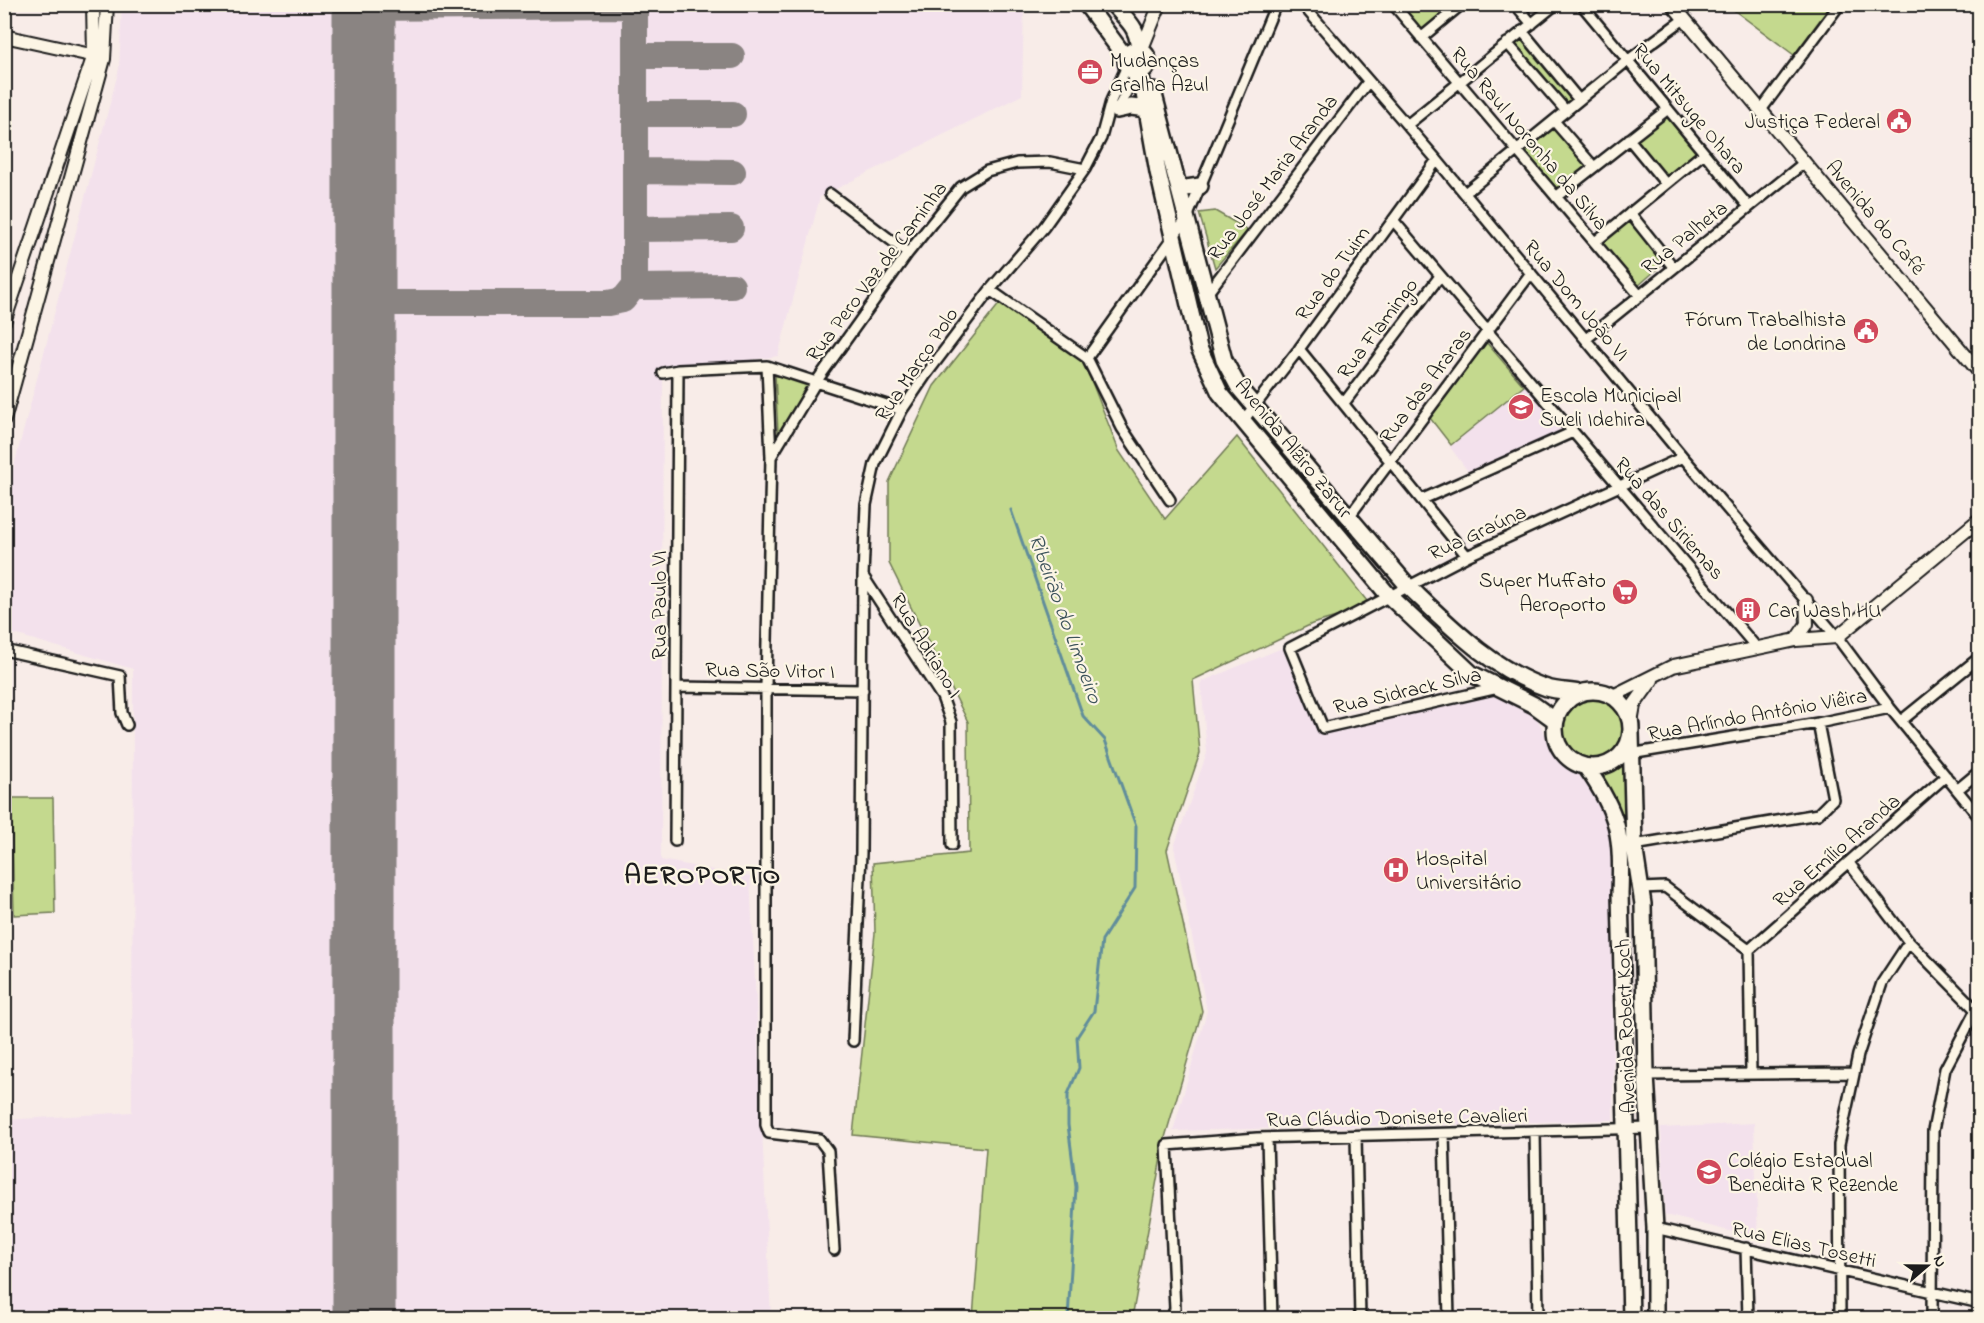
<svg xmlns="http://www.w3.org/2000/svg" width="1984" height="1323" font-family="'Indie Flower',sans-serif">
<style>
.built{fill:#f3e1ec}
.green{fill:#c4d98e;stroke:#707a55;stroke-width:1.5}
.lines{fill:none;stroke-linecap:round;stroke-linejoin:round}
.stream{stroke:#618d9b;stroke-width:3}
.taxiway{stroke:#8a8482;stroke-width:26}
.runway{stroke:#8a8482;stroke-width:63}
.minor-casing{stroke:#1c1c1c;stroke-width:14}
.tertiary-casing{stroke:#1c1c1c;stroke-width:16}
.primary-casing{stroke:#1c1c1c;stroke-width:20}
.minor{stroke:#fcf5e5;stroke-width:9}
.tertiary{stroke:#fcf5e5;stroke-width:12}
.primary{stroke:#fcf5e5;stroke-width:15}
.labels{text-anchor:middle;stroke-width:4.5;stroke-linejoin:round;paint-order:stroke}
.poi-label{font-size:21px;fill:#1c1c1c;stroke:#fcf5e5;text-anchor:start}
.street-label{font-size:21px;fill:#1c1c1c;stroke:#fcf5e5}
.water-label{font-size:22px;font-style:italic;fill:#3e545c;stroke:#fcf5e5}
.district-label{font-size:27px;font-weight:bold;letter-spacing:1.5px;fill:#1c1c1c;stroke:#fcf5e5}
</style>
<rect width="100%" height="100%" fill="#f8ece8"/>
<filter id="ink" filterUnits="userSpaceOnUse"><feTurbulence type="fractalNoise" baseFrequency=".0167" numOctaves="2"/><feDisplacementMap in="SourceGraphic" scale="12" xChannelSelector="R" yChannelSelector="G"/><feConvolveMatrix kernelMatrix="1 2 1 2 8 2 1 2 1" color-interpolation-filters="sRGB"/></filter>
<g filter="url(#ink)">
<path class="built" d="M122,5H1024L1022,95L820,197L778,356L663,374L661,860L750,877L771,1318H5V1120L132,1112L133,669L4,631L5,500L119,69Z
M1526,383L1566,431L1470,474L1450,447Z
M1282,648L1321,735L1501,694L1536,716L1553,751L1591,785L1612,829L1613,1120L1173,1131L1207,1011L1174,847L1207,753L1201,682Z
M1754,1123L1758,1238L1665,1215L1661,1128Z"/>
<path class="green" d="M1399,5H1455L1421,32Z
M1727,5L1831,4V5L1794,55Z
M1522,36L1575,99L1566,107L1512,44Z
M1667,114L1700,153L1666,179L1634,140Z
M1554,126L1589,166L1557,192L1522,151Z
M1215,211L1248,230L1215,268L1199,213Z
M1630,220L1664,263L1638,286L1601,243Z
M1000,303L1084,362L1119,451L1165,519L1237,437L1367,601L1343,615L1312,624L1193,680L1200,753L1167,850L1202,1011L1164,1141L1132,1318H973L986,1148L853,1135L875,933L873,863L969,853L968,722L889,563V482L934,386Z
M1486,342L1524,386L1451,445L1430,418Z
M775,374L812,382L778,433Z
M1563 730a30 30 0 1 1 60 0a30 30 0 1 1-60 0Z
M1625,759L1628,856L1632,883L1626,884C1622,845 1624,805 1597,775L1617,767Z
M11,798H53L55,913L14,915Z"/>
<g class="lines">
<path class="stream" d="M1011,510L1083,716L1105,740L1136,826L1135,888L1102,940L1094,1011L1077,1037L1079,1068L1068,1094V1125L1076,1187L1068,1318"/>
<path class="taxiway" d="M364,8L635,6
M635,56H732
M636,114H733
M635,171L733,172
M635,229L731,228
M634,287L732,286
M364,303H608L623,300L635,285V4"/>
<path class="runway" d="M364,1318V4"/>
<g class="minor-casing">
<path id="minor" d="M1302,4L1437,160L1683,457L1837,637L1890,708L1980,818
M1393,4L1640,296
M1515,4L1532,24
M1581,4L1749,207
M1522,31L1579,100
M1421,38L1462,4
M1507,43L1566,111
M1117,110L1137,72
M1761,110L1840,4
M1554,121L1594,167
M1407,125L1556,4
M1629,139L1666,184
M1465,193L1627,61L1684,19
M830,194L908,253
M1556,197L1668,109
M1630,213L1674,268
M1393,220L1756,647
M1595,242L1704,153
M990,290L1087,358L1122,428L1170,500
M1206,295L1368,82
M1586,339L1805,162
M1299,349L1467,556
M1087,358L1187,218L1276,4
M767,366L771,457
M663,373L678,370L767,366L902,410
M4,376L14,379
M1344,403L1440,276
M1242,422L1299,349L1437,160
M1423,499L1573,432
M1348,518L1531,273
M863,576L942,697L951,722L952,845
M4,650L120,676L122,713L127,725
M677,687L863,690
M1498,688L1323,728L1290,648L1467,556L1683,457
M1901,721L1980,657
M1630,754L1818,723L1890,708
M1957,790L1980,771
M675,841L678,370
M1634,845L1818,814L1833,799L1818,723
M1849,863L1909,942L1980,1014
M1641,888L1665,887L1749,950
M1749,950L1946,776
M1749,950L1751,1073
M853,1041L861,853L863,576L866,505L875,464L902,410L925,376L990,290L1044,227L1085,169L1101,138L1111,101L1127,66
M1646,1075L1854,1073
M1535,1131L1538,1318
M1444,1134L1449,1318
M1356,1136L1360,1318
M1267,1138L1272,1318
M1655,1228L1980,1303
M1746,1248L1748,1318
M834,1250L828,1151L819,1139L769,1133L766,1125V687L771,457L816,382L908,253L961,187L987,171L1017,163L1050,162L1085,169
M1171,1318L1175,1309L1167,1145L1257,1138L1650,1128
M1840,1318L1839,1145L1858,1055L1882,983L1909,942
M1932,1318L1933,1131L1945,1069L1976,1010"/>
</g>
<g class="tertiary-casing">
<path id="tertiary" d="M1672,4L1980,373
M4,36L100,57
M1141,51L1160,4
M4,322L94,55L93,4
M4,420L104,59L107,4
M1796,640L1807,624L1806,600
M1613,696L1673,666L1796,640L1837,637L1980,519
M1631,722L1634,705L1652,680"/>
</g>
<g class="primary-casing">
<path id="primary" d="M1086,4L1126,58
M1113,4C1128,22 1138,26 1139,51
M1126 61a11 11 0 1 1 22 0a11 11 0 1 1-22 0Z
M1140,71L1158,172L1199,348L1220,393L1389,596L1472,674L1534,705L1556,721
M1153,91L1224,360L1239,388L1408,586C1449,625 1492,670 1547,688C1557,691 1569,691 1580,693
M1117,110L1131,107L1147,109
M1179,189L1200,186
M1555 729a38 38 0 1 1 76 0a38 38 0 1 1-76 0Z
M1631,733L1634,845L1643,904L1646,1075L1655,1228V1318
M1586,767C1620,815 1622,836 1620,894L1631,1318"/>
</g>
<use href="#minor" class="minor"/>
<use href="#tertiary" class="tertiary"/>
<use href="#primary" class="primary"/>
</g>
</g>
<defs>
<g id="office-disc" transform="scale(1.35)"><circle r="9.5" fill="#d1495b" stroke="#fcf5e5"/><path d="M-6-3h4V-5.5h4V-3h4V5H-6ZM-1-4.5V-3h2v-1.5ZM-6 0V1H6V0Z" fill="#fff"/></g>
<g id="civic-disc" transform="scale(1.35)"><circle r="9.5" fill="#d1495b" stroke="#fcf5e5"/><path d="M-.6-6.5H3V-4.5H.6V-3L4-1V1h2V6H-6V1h2V-1L-.6-3ZM-1.2 2.5V6h2.4V2.5Z" fill="#fff"/></g>
<g id="school-disc" transform="scale(1.35)"><circle r="9.5" fill="#d1495b" stroke="#fcf5e5"/><path d="M0-5L7-2L0 1L-7-2ZM-4 1L0 2.5L4 1V4Q0 6-4 4Z" fill="#fff"/></g>
<g id="supermarket-disc" transform="scale(1.35)"><circle r="9.5" fill="#d1495b" stroke="#fcf5e5"/><path d="M-6-5.5h2.5l.6 2H6L4.5 2H-2.5L-4.4-4H-6ZM-1.5 3.2a1.3 1.3 0 1 0 .1 0ZM3 3.2a1.3 1.3 0 1 0 .1 0Z" fill="#fff"/></g>
<g id="building-disc" transform="scale(1.35)"><circle r="9.5" fill="#d1495b" stroke="#fcf5e5"/><path d="M-4-6H4V6H1V3H-1V6H-4ZM-2.5-4.3h1.7v1.8h-1.7ZM.8-4.3h1.7v1.8H.8ZM-2.5-1h1.7V.8h-1.7ZM.8-1h1.7V.8H.8Z" fill="#fff"/></g>
<g id="hospital-disc" transform="scale(1.35)"><circle r="9.5" fill="#d1495b" stroke="#fcf5e5"/><path d="M-5-5h3v3.5h4V-5h3V5h-3V1.5h-4V5h-3Z" fill="#fff"/></g>
</defs>
<g fill-rule="evenodd">
<use href="#office-disc" x="1090" y="72"/>
<use href="#civic-disc" x="1899" y="121"/>
<use href="#civic-disc" x="1866" y="331"/>
<use href="#school-disc" x="1521" y="407"/>
<use href="#supermarket-disc" x="1625" y="592"/>
<use href="#building-disc" x="1748" y="610"/>
<use href="#hospital-disc" x="1396" y="870"/>
<use href="#school-disc" x="1709" y="1172"/>
</g>
<g class="labels">
<g class="poi-label">
<text x="1110" y="67">Mudanças<tspan x="1110" dy="24">Gralha Azul</tspan></text>
<text x="1880" y="128" text-anchor="end">Justiça Federal</text>
<text x="1846" y="326" text-anchor="end">Fórum Trabalhista<tspan x="1846" dy="24">de Londrina</tspan></text>
<text x="1540" y="402">Escola Municipal<tspan x="1540" dy="24">Sueli Idehira</tspan></text>
<text x="1606" y="587" text-anchor="end">Super Muffato<tspan x="1606" dy="24">Aeroporto</tspan></text>
<text x="1768" y="617">Car Wash HU</text>
<text x="1416" y="865">Hospital<tspan x="1416" dy="24">Universitário</tspan></text>
<text x="1728" y="1167">Colégio Estadual<tspan x="1728" dy="24">Benedita R Rezende</tspan></text>
</g>
<g class="street-label">
<text transform="translate(1690 108) rotate(50)" y="7">Rua Mitsuge Ohara</text>
<text transform="translate(1530 138) rotate(50)" y="7">Rua Raul Noronha da Silva</text>
<text transform="translate(1272 177) rotate(-53)" y="7">Rua José Maria Aranda</text>
<text transform="translate(1876 217) rotate(50)" y="7">Avenida do Café</text>
<text transform="translate(1684 237) rotate(-39)" y="7">Rua Palheta</text>
<text transform="translate(876 271) rotate(-53)" y="7">Rua Pero Vaz de Caminha</text>
<text transform="translate(1332 273) rotate(-54)" y="7">Rua do Tuim</text>
<text transform="translate(1577 300) rotate(50)" y="7">Rua Dom João VI</text>
<text transform="translate(1377 328) rotate(-53)" y="7">Rua Flamingo</text>
<text transform="translate(916 364) rotate(-56)" y="7">Rua Março Polo</text>
<text transform="translate(1425 385) rotate(-53)" y="7">Rua das Araras</text>
<text transform="translate(1294 448) rotate(51)" y="7">Avenida Alziro Zarur</text>
<text transform="translate(1670 518) rotate(49)" y="7">Rua das Siriemas</text>
<text transform="translate(1477 532) rotate(-25)" y="7">Rua Graúna</text>
<text transform="translate(659 605) rotate(-90)" y="7">Rua Paulo VI</text>
<text transform="translate(927 645) rotate(59)" y="7">Rua Adriano I</text>
<text transform="translate(770 670) rotate(1)" y="7">Rua São Vitor I</text>
<text transform="translate(1407 690) rotate(-13)" y="7">Rua Sidrack Silva</text>
<text transform="translate(1757 714) rotate(-10)" y="7">Rua Arlíndo Antônio Viêira</text>
<text transform="translate(1836 850) rotate(-41)" y="7">Rua Emílio Aranda</text>
<text transform="translate(1625 1026) rotate(-92)" y="7">Avenida Robert Koch</text>
<text transform="translate(1397 1117) rotate(-1)" y="7">Rua Cláudio Donisete Cavalieri</text>
<text transform="translate(1804 1244) rotate(13)" y="7">Rua Elias Tosetti</text>
</g>
<g class="water-label">
<text transform="translate(1067 618) rotate(70)" y="8">Ribeirão do Limoeiro</text>
</g>
<g class="district-label">
<text x="703" y="883">AEROPORTO</text>
</g>
</g>
<rect width="1984" height="1323" fill="none" stroke="#fcf5e5" stroke-width="24"/>
<rect x="12" y="12" width="1960" height="1299" fill="none" stroke="#1c1c1c" stroke-width="2" filter="url(#ink)"/>
<g transform="translate(1927 1266) rotate(70)" stroke="#fcf5e5" stroke-width="4.5" paint-order="stroke">
<path d="M0-4.5L10 22L0 15L-10 22Z" fill="#1c1c1c"/>
<text y="-9" font-size="16" font-weight="bold" text-anchor="middle" fill="#1c1c1c">N</text>
</g>
</svg>
